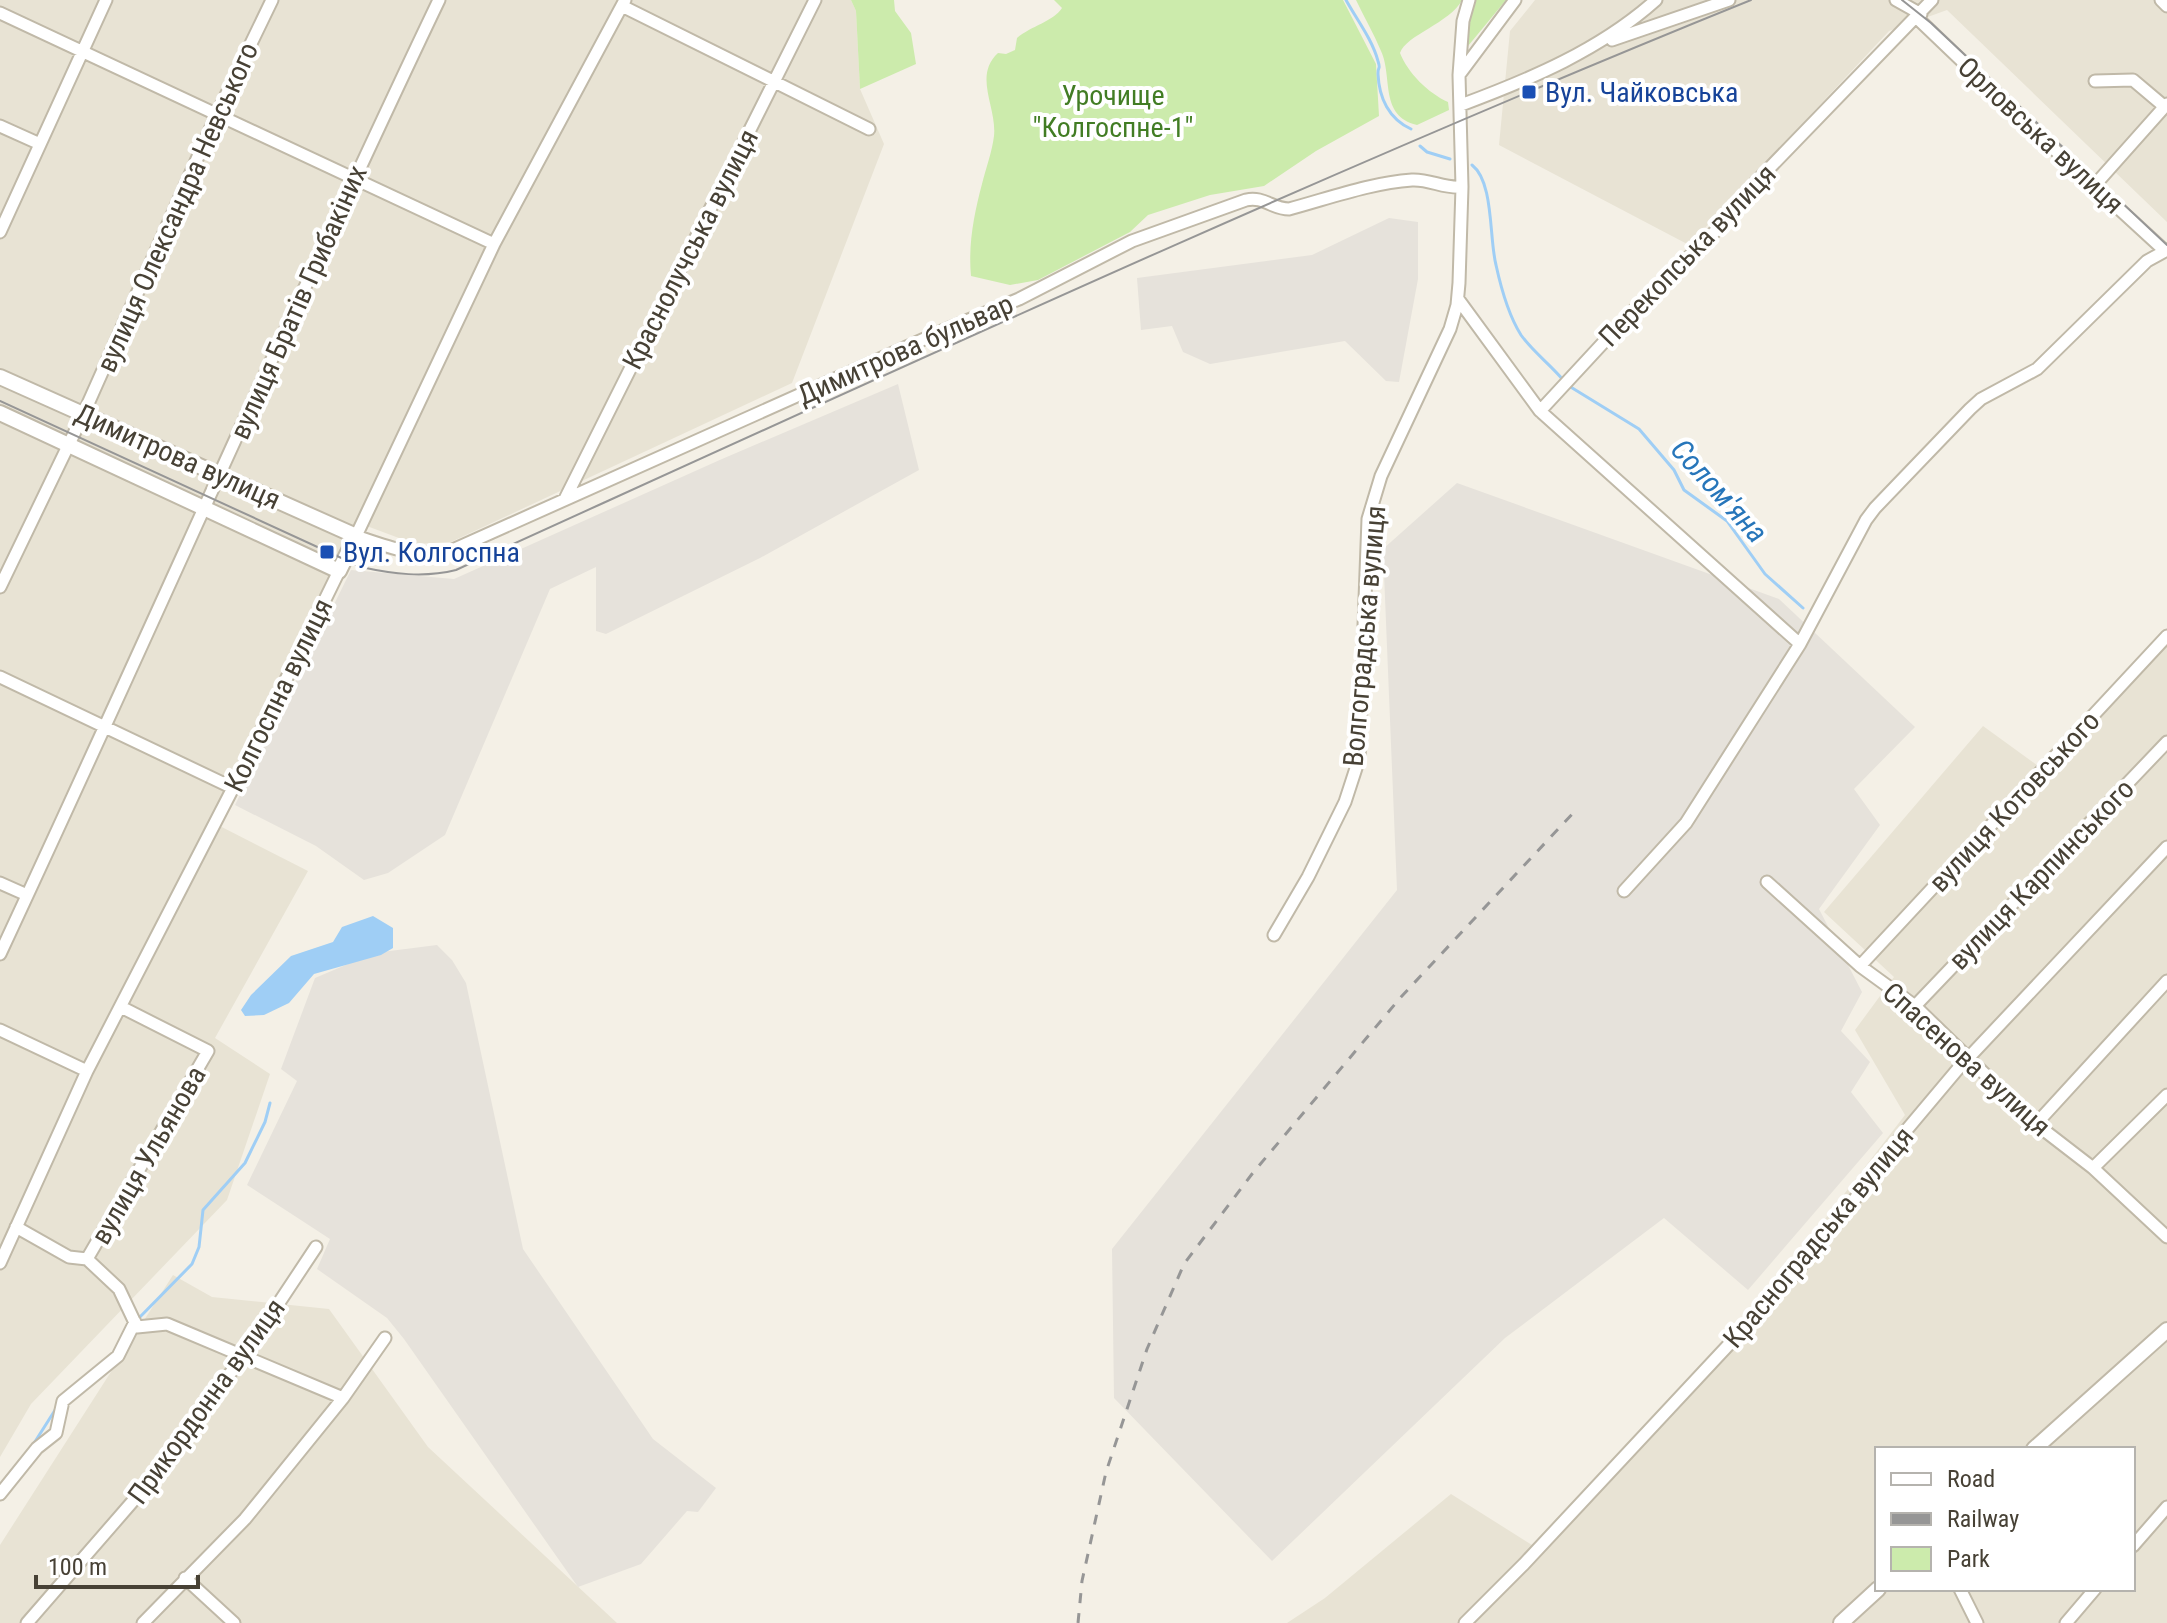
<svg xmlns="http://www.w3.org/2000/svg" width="2167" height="1623" font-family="'Roboto Condensed',sans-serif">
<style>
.residential{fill:#e8e3d4;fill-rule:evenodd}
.industrial{fill:#e6e2db}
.green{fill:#ccebac}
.water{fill:#9fcef5}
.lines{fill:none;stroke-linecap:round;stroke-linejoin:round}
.stream{stroke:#9fcef5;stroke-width:3}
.minor-casing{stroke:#c0b9a8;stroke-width:15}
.tertiary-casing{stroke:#c0b9a8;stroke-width:18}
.minor{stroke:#fff;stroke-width:11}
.tertiary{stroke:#fff;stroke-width:14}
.tram{stroke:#969696;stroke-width:2}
.rail{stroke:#969696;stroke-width:3;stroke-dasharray:10 10;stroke-linecap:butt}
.transit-dot{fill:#1a4fb4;stroke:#fff;stroke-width:3}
.labels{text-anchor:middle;stroke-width:8;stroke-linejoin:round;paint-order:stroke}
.transit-label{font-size:28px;fill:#164399;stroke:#fff;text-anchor:start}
.park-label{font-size:28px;fill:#427d24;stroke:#fff}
.street-label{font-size:28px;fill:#474135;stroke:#fff}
.water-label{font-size:30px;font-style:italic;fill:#2776ba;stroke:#fff}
</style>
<rect width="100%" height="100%" fill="#f4f0e6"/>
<path class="residential" d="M0,0H851L856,11L860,89L884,144L792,383L451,542L415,544L356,522L210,821L308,871L215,1038L270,1074L227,1200L31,1404L0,1457Z
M1535,0H2167V222L1947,10L1889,31L1689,245L1499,145L1510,31Z
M2167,633V1623H1287L1325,1598L1451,1494L1532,1545L1768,1293L1905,1115L1855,1030L1894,977L1824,912L1983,726L2041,768ZM1877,1449H2133V1589H1877Z
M173,1275L212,1297L329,1309L428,1447L617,1623H0V1545Z"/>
<path class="industrial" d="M1389,218L1418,222V279L1399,382L1386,381L1345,341L1210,364L1183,352L1172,326L1141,330L1137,278L1312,255Z
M898,384L919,470L760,558L606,634L596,631V567L550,589L445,835L388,873L364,880L316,846L235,805L351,570L454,579L722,459Z
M1457,483L1779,599L1915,727L1854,789L1880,825L1819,909L1862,992L1841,1031L1870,1062L1851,1092L1883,1133L1748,1290L1664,1218L1505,1338L1272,1561L1114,1398L1112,1249L1397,890L1383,549Z
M437,945L452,960L466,983L523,1249L653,1439L716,1488L698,1512L687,1511L641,1564L578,1587L404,1339L387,1318L317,1269L330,1239L247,1185L297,1081L281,1069L315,978L374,953Z"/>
<path class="green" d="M851,0H894L895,11L911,33L916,64L860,89L856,11Z
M1054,0H1343L1376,64L1379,116L1316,151L1264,186L1210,195L1148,215L1130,232L1038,280L1010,285L971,276C968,245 974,214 982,184C986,168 992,152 994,136C997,107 973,76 998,53L1006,54L1015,50L1017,38C1031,26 1054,21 1062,8Z
M1356,0H1462C1450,23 1406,35 1400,53C1408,73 1428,93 1448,102L1449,110L1417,125C1379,116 1393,77 1381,51C1374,34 1364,17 1356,0Z
M1474,0H1506L1468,46L1466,29Z"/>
<path class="water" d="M373,916L393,928V948L381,955L314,974L289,1003L264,1015L245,1016L241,1010L251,995L291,956L333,942L342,927Z"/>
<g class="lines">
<path class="stream" d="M1346,0C1357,20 1372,39 1378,61C1381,71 1378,64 1378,74C1379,98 1389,119 1411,129
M1420,146L1427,152L1450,159
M1472,165C1494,182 1489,238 1496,265C1501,288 1509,316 1521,335C1533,352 1551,365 1564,381
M1569,386L1639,429L1674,470L1684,490L1727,521L1765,574L1803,608
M136,1321L192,1264L199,1247L203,1210L245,1163L265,1122L270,1103
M31,1448L57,1407"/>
<g class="minor-casing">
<path id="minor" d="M625,0L494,244L356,536C387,547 415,557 448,552L942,331L1019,299L1132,241L1246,200C1264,196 1272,209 1289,209C1330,198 1370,183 1412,180C1430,179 1444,189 1462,187
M1896,0L1921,14
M2161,0L2167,6
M622,6L869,129
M0,13L494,244
M1917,18L2055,150L2165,251
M1612,40L1729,0
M1459,75L1515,0
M2095,81L2133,80L2165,107
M1461,105C1531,79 1600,50 1656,0
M0,126L40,144
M2094,186L2167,104
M0,232L106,0
M1458,299L1540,411L1627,317L1730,217L1755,183L1932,0
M1540,411L1800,644
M566,497L815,0
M0,587L83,415L217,114L272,0
M0,677L233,788
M1767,882L1860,966L1915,1006L2036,1124L2093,1168L2167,1237
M0,883L27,895
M1624,891L1686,823L1800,644L1866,520L1875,508L1970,409L1981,399L2037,369L2147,261L2167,250
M1274,935L1308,877L1345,802L1359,759L1368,519L1381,476L1450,329L1457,305L1459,283L1462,187L1459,75L1463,21L1469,0
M0,954C148,637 288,316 439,0
M1860,966L2167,636
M1915,1006L2167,742
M0,1030L87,1071
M2036,1124L2167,981
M2093,1168L2167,1095
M16,1227L69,1257L87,1259
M87,1259L208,1051L121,1007
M87,1259L119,1289L137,1327L167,1324L343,1398
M0,1263L87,1071L233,788L339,571
M0,1494L37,1448L56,1433L63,1401L118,1356L135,1322
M2133,1546L2167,1507
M185,1578L234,1623
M1960,1589L1977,1623
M27,1623L133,1501L245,1354L316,1247
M143,1623L245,1519L343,1398L385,1338
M1465,1623L1524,1564L1790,1279L1840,1219L1904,1133L1957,1070L2167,847
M2066,1623L2095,1589"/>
</g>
<g class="tertiary-casing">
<path id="tertiary" d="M0,377L356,536L339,571L0,413
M2034,1449L2167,1330
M1841,1623L1878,1589"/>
</g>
<use href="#minor" class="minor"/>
<use href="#tertiary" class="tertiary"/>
<path class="tram" d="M1902,0L1931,23L2167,245
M0,401L361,567C393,574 424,578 456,570C885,375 1313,177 1751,0"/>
<path class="rail" d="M1078,1623L1082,1581L1106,1472L1147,1349L1184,1264L1252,1174L1401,997L1575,811"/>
</g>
<g class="transit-dot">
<rect x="1521" y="84" width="16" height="16" rx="4"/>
<rect x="319" y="544" width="16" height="16" rx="4"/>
</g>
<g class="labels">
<g class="transit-label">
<text x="1545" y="102">Вул. Чайковська</text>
<text x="343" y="562">Вул. Колгоспна</text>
</g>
<g class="park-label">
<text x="1113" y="105">Урочище<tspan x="1113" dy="32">"Колгоспне-1"</tspan></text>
</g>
<g class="street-label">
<text transform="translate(2041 135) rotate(43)" y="10">Орловська вулиця</text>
<text transform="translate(177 207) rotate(-66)" y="10">вулиця Олександра Невського</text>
<text transform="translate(690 249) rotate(-63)" y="10">Краснолучська вулиця</text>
<text transform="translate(1687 255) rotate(-46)" y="10">Перекопська вулиця</text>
<text transform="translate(298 302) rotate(-66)" y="10">вулиця Братів Грибакіних</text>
<text transform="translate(905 349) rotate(-24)" y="10">Димитрова бульвар</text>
<text transform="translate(178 456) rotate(24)" y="10">Димитрова вулиця</text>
<text transform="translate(1364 636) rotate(-85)" y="10">Волгоградська вулиця</text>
<text transform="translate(278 695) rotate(-64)" y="10">Колгоспна вулиця</text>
<text transform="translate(2014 801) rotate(-47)" y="10">вулиця Котовського</text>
<text transform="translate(2041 874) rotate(-46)" y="10">вулиця Карпинського</text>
<text transform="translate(1967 1059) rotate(42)" y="10">Спасенова вулиця</text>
<text transform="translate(148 1155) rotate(-60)" y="10">вулиця Ульянова</text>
<text transform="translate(1818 1237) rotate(-50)" y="10">Красноградська вулиця</text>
<text transform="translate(206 1401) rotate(-54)" y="10">Прикордонна вулиця</text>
</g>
<g class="water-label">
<text transform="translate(1719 491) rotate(48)" y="10">Солом'яна</text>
</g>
</g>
<rect x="1875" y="1447" width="260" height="144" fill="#ffffff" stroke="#b5b3ae" stroke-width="2"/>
<rect x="1891" y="1473" width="40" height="12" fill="#ffffff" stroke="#b5b3ae" stroke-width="2"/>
<text x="1947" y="1487" font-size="24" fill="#474135">Road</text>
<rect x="1891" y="1513" width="40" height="12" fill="#969696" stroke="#b5b3ae" stroke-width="2"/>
<text x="1947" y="1527" font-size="24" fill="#474135">Railway</text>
<rect x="1891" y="1547" width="40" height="24" fill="#ccebac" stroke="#b5b3ae" stroke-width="2"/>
<text x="1947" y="1567" font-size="24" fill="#474135">Park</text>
<path d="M36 1575v12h162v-12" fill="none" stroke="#474135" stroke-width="4"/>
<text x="48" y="1575" font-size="24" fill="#474135" stroke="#ffffff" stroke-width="6" paint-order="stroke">100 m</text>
</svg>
